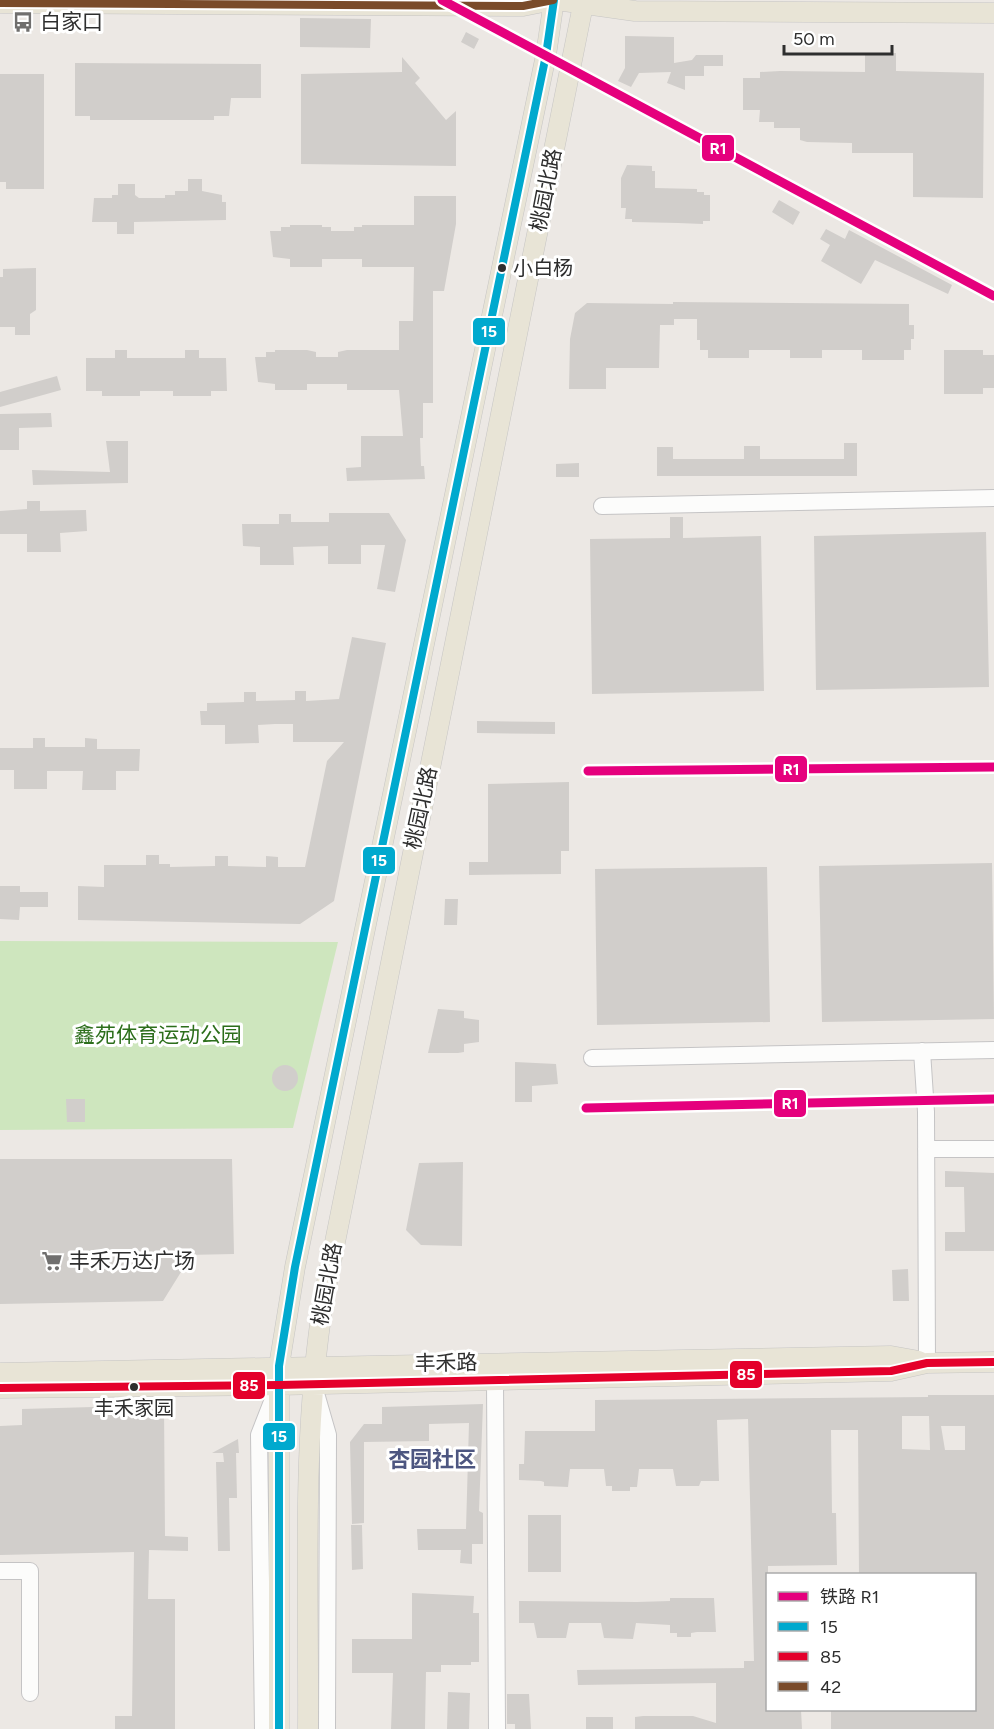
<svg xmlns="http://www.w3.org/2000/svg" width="994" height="1729" font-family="Figtree,'Noto Sans SC',sans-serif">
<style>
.green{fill:#cee6be}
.building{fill:#d1cecb;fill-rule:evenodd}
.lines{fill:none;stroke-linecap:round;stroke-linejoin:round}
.minor-casing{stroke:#c5c4c5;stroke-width:18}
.major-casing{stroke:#c6c5c4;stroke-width:21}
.minor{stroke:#fcfcfb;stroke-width:16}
.major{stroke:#e8e4d6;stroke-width:20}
.bus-1-casing{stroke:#fff;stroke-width:12}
.bus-2-casing{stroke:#fff;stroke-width:12}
.bus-3-casing{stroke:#fff;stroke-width:12}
.bus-1{stroke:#00a9ce;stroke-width:8}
.bus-2{stroke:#e4002b;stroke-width:8}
.bus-3{stroke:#7a4b2a;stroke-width:8}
.rail-1-casing{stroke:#fff;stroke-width:14}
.rail-1{stroke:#e5007d;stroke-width:9}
.bus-dot{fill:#2e2e2e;stroke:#fff;stroke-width:2}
.labels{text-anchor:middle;stroke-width:6;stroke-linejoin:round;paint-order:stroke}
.bus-label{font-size:20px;fill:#2e2e2e;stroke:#fff;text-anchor:start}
.poi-label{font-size:21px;fill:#2e2e2e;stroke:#fff;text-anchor:start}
.street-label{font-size:21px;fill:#2e2e2e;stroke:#fff}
.park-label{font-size:21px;fill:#2c6e1b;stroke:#fff}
.neighbourhood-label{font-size:22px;font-weight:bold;fill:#4d5680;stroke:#fff}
.line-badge{stroke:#fff;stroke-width:2}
.badge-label{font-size:16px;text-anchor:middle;font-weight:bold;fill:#fff}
</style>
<rect width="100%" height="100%" fill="#ece8e4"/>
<path class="green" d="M0,941L338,942L293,1128L0,1130Z"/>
<path class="building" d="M300,18L371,19L370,48L300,47Z
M466,32L479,39L474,49L461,42Z
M625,36L674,37V63L692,60L696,55H723V66H704V76H685V90L667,83L671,72L639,73L631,87L618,81L625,68Z
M865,53H896V71L984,73L983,198L913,197V153H852V143L807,142L800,140V128H774V122H759L760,110H743V78H760V72L780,71L865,72Z
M402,57L420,78L415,83L446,120L456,111V166L301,164V74L402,72Z
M75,63L261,64V98H231L229,116H214V120H90V116H75Z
M0,74H44V189H6V182H0Z
M627,165L652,166V171H655V188L697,189V192H704V195H710V221H703V224L678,223L632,222V219H625L626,208H621V178Z
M188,179H202V191L222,195V202H226V220L134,222V234H117V222H92L94,198H112V195H118V184H135V195L139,198H165V195H175V191H188Z
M414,196H456V224L444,291H433V403H423V438H420L421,466H424L425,479L347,481L346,468L361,467V436H403L399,390H347V384H307V390H275V384L258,382L255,357H266V352H275V350H307L316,352V357H338V352L347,350H399V321H413L414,267H362V259H322V267H290V259L273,257L270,231H281V227H290V225H322V227H331V231H354V227H362V225H414Z
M779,200L800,212L793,225L772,212Z
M826,229L845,239L849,230L952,285L948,294L875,260L861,284L821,261L830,245L820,239Z
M36,268V310L30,314V335H15V327H0V277H3V269Z
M673,302L909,304V325H914V339H911V350H904V360H862V350H822V358H790V350H749V358H708V350H700V340H697V319H674V325H660L659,368H606V389H569L570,339L575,313L587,303L673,304Z
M115,350H127V358H185V350H199V358H226L227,391H211V396H173V391H140V396H102V391H86V358H115Z
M944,350H983V355H994V388H983V394H944Z
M57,376L61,390L0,407V392Z
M51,413L52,427L19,428V450H0V414Z
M106,441H128V483L33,485L32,470L110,472Z
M844,443H857V476H657V447H673V459H744V446H760V459H844Z
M579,463V477H556V464Z
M27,501H40V511L86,510L87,531L60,533L61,552H27V534H0V511L27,509Z
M329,513H389L406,540L395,592L377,589L385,545H361V564H328V546L293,547L294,565H260V547L243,546L242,524H279V514H291V522H329Z
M670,517H683V538L761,536L764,691L592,694L590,539L670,538Z
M986,532L989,687L816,690L814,536Z
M352,637L386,643L334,901L300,924L78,920V886L104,887V865H146V855H159V864H170V867L215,866V856H228V866L266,867V856L278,857V867H305L327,761L344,742H293V724H275L258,725L259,743L225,744V725H201L200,711H207V703L244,702V692H256V701L295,700V691H306V701L339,699Z
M477,721L555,722V734L477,733Z
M33,738H45V747H85V738L97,739V749H140L139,771H116V790H82L83,771H47V789H14V770H0V748H33Z
M569,782V851H561V874L469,875V862H488V784Z
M992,863L994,1019L822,1022L819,866Z
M767,867L770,1022L597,1025L595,869Z
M0,886H20V892H48V907H20L19,920L0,919Z
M445,899H458L457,925H444Z
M438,1009L464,1011V1018L479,1020V1042L464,1044V1052L458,1053H428Z
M515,1062L556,1064L558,1084L532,1086V1102H515Z
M272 1078a13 13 0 1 1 26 0a13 13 0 1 1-26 0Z
M66,1099H85V1122H67Z
M0,1159H232L234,1254L186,1255V1264L163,1301L0,1304Z
M463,1162L462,1246L421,1245L406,1230L419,1163Z
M945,1171L994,1173V1251H945V1232H965L964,1187H945Z
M908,1269L909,1301H893L892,1270Z
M928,1395H994V1729H831V1710H975V1575H859L858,1430H831L832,1513H836L837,1565L768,1566V1710H801L802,1729H635V1717L643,1716H693L716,1723V1683L578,1685L577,1670L744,1668V1661H754L748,1419L717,1420L719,1481H701L699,1486H676L673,1469H639L637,1487H630V1491H612V1486H606L604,1469H570L568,1487L544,1486V1482L541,1481L519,1480V1464H524L525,1431H595V1400L928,1397ZM902,1416H929L930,1450L902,1449ZM941,1426H965V1450H945Z
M483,1404L479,1511L483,1513V1544H472V1564L460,1563L461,1550H418L417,1529H466L469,1423L429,1424V1441L364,1442V1523L352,1524L350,1442L364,1424H382V1407Z
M164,1405L165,1536L188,1537V1551L149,1550L148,1599H175V1729H115V1716H132L134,1552L0,1555V1426L22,1425V1409Z
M238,1439L239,1453H236L237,1498H229L230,1551H218L216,1462H224L223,1453H212Z
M528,1515H561V1572H528Z
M351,1525H362L363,1569L352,1570Z
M412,1593L474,1596L473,1613H479V1662H471V1665H441V1672H426L425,1729H391L393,1673H352V1639H412Z
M670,1598H714L716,1632H697L691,1633V1637H677V1633H670V1625L636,1623L633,1639L604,1638L601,1623H569L566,1638H537L534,1623H519V1601L637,1602L670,1601Z
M448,1692L470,1693L469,1729H447Z
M507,1694H529L531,1729H515V1724H507Z
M586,1717H613V1729H586Z"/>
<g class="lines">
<g class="minor-casing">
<path id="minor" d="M602,506L994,498
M922,1051L926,1112L927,1363
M592,1058L994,1050
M926,1149H994
M495,1380L497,1729
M315,1390L328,1435L327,1729
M0,1571H30V1693
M263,1729L259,1435L277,1389"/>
</g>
<g class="major-casing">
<path id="major" d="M557,0L635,11L994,13
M0,3L523,6L553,0
M0,1373L891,1356L919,1361
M0,1388L279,1385L891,1371L927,1363L994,1362
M279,1729V1366L295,1267L546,55L554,0
M308,1729C309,1585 301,1439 324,1297L584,0"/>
</g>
<use href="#minor" class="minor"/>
<use href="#major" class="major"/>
<g class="bus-1-casing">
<path id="bus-1" d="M279,1729V1366L295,1267L546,55L554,0"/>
</g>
<g class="bus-2-casing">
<path id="bus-2" d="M0,1388L279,1385L891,1371L927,1363L994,1362"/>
</g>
<g class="bus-3-casing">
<path id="bus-3" d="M0,3L523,6L553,0"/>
</g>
<use href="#bus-1" class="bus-1"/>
<use href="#bus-2" class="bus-2"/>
<use href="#bus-3" class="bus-3"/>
<g class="rail-1-casing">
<path id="rail-1" d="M442,0L994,296
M588,771L994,767
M586,1108L994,1099"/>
</g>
<use href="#rail-1" class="rail-1"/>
</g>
<defs>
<g id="bus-bare" transform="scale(1.62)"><path d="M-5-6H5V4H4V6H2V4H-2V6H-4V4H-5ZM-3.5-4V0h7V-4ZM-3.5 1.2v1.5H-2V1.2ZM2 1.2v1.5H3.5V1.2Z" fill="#706f6e" stroke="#fff" stroke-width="2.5" paint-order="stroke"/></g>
<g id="supermarket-bare" transform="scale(1.62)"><path d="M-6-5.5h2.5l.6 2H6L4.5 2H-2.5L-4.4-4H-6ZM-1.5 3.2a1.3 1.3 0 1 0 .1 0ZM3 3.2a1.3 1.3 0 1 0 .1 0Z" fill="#706f6e" stroke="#fff" stroke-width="2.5" paint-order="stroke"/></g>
</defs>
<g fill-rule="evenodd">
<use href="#bus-bare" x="23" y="22"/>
<use href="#supermarket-bare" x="52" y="1261"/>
</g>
<g class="bus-dot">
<circle cx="502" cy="268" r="5"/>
<circle cx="134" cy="1387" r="5"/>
</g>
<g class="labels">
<g class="bus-label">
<text x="513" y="275">小白杨</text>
<text x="134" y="1415" text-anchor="middle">丰禾家园</text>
</g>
<g class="poi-label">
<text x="40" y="29">白家口</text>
<text x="69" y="1268">丰禾万达广场</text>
</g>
<g class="street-label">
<text transform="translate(546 190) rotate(-79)" y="7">桃园北路</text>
<text transform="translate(421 808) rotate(-78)" y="7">桃园北路</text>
<text transform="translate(327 1284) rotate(-80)" y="7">桃园北路</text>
<text transform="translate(446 1363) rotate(-1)" y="7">丰禾路</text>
</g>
<g class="park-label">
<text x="158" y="1042">鑫苑体育运动公园</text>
</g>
<g class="neighbourhood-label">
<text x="432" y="1467">杏园社区</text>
</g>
</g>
<g class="line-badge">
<rect x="701" y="134" width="34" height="28" rx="6" fill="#e5007d"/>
<rect x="472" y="317" width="34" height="29" rx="6" fill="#00a9ce"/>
<rect x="774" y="755" width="34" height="28" rx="6" fill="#e5007d"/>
<rect x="362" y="846" width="34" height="29" rx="6" fill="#00a9ce"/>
<rect x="773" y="1089" width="34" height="29" rx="6" fill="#e5007d"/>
<rect x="729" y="1360" width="34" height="29" rx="6" fill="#e4002b"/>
<rect x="232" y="1371" width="34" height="29" rx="6" fill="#e4002b"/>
<rect x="262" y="1422" width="34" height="29" rx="6" fill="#00a9ce"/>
</g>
<g class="badge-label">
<text x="718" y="154">R1</text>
<text x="489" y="337">15</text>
<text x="791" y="775">R1</text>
<text x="379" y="866">15</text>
<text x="790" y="1109">R1</text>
<text x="746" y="1380">85</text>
<text x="249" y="1391">85</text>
<text x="279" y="1442">15</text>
</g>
<rect x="766" y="1573" width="210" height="138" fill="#ffffff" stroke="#ababab" stroke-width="1.5"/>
<rect x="778" y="1592" width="30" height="9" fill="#e5007d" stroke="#ababab" stroke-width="1.5"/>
<text x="820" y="1603" font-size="18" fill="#2e2e2e">铁路 R1</text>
<rect x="778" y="1622" width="30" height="9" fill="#00a9ce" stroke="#ababab" stroke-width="1.5"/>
<text x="820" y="1633" font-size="18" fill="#2e2e2e">15</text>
<rect x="778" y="1652" width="30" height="9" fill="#e4002b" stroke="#ababab" stroke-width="1.5"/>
<text x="820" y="1663" font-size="18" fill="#2e2e2e">85</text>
<rect x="778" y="1682" width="30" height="9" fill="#7a4b2a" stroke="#ababab" stroke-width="1.5"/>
<text x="820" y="1693" font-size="18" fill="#2e2e2e">42</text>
<path d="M784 45v9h108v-9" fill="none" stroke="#2e2e2e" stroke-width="3"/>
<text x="793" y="45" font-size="18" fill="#2e2e2e" stroke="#ffffff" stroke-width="4.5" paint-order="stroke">50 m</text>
</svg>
